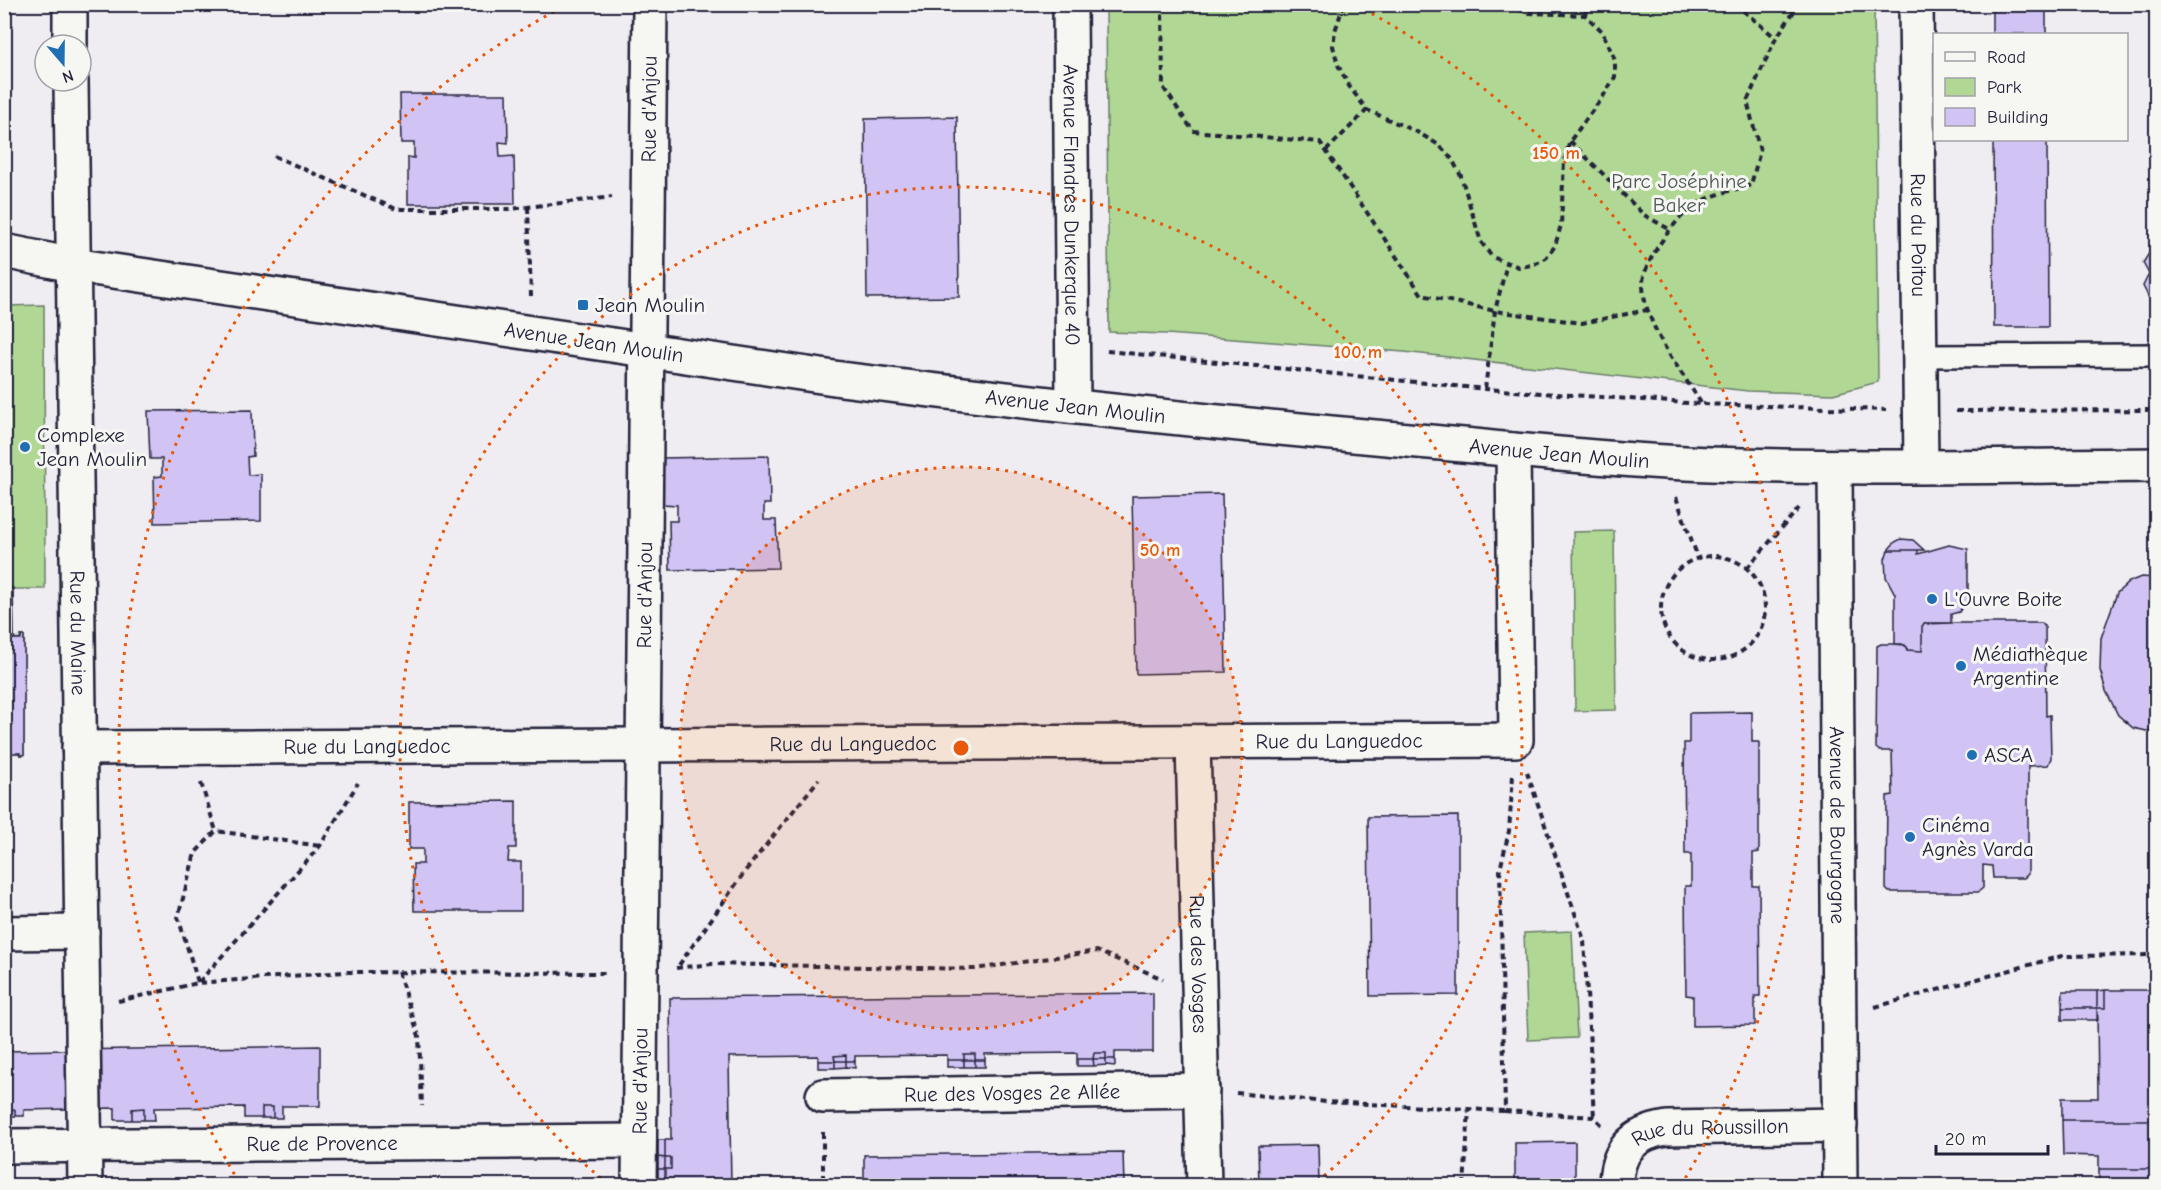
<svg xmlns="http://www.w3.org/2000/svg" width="2161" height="1190" font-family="'Comic Neue',sans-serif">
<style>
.green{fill:#b0d894;stroke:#697d68;stroke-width:1.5}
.building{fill:#d1c3f4;stroke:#22223b;stroke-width:1.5}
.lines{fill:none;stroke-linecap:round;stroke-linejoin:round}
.service-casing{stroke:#22223b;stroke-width:26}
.minor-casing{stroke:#22223b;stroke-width:38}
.tertiary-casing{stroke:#22223b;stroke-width:38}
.path{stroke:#22223b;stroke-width:4;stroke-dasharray:6 4.5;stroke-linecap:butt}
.service{stroke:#f6f6f2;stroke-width:21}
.minor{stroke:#f6f6f2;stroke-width:33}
.tertiary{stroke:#f6f6f2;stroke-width:33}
.ring{fill:none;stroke:#e8590c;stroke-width:3;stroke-dasharray:3 6}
.poi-dot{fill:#1f6fb2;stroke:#f6f6f2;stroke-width:2}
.labels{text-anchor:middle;stroke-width:6;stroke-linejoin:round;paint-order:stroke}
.street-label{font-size:21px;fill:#22223b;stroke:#f6f6f2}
.park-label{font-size:21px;fill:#4d5956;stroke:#f6f6f2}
.poi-label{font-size:21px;fill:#22223b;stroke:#f6f6f2;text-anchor:start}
.centre{fill:#e8590c;stroke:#f6f6f2;stroke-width:3}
.ring-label{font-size:18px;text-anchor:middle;font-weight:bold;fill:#e8590c;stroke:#f6f6f2;stroke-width:6;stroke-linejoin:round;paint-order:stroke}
</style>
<rect width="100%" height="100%" fill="#efecf2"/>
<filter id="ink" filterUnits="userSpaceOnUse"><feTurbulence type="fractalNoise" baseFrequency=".0167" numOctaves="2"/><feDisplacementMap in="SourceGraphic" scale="12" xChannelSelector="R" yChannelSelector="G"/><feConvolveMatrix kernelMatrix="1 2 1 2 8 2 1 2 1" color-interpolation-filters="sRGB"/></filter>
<g filter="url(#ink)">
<path class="green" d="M1106,5H1874L1878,382L1833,394L1748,391L1404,352L1167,334L1109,332Z
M44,305L45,589H13L14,638L21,639V636H24V755H20L19,753H4V306Z
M1614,531L1616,710L1575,711L1573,532Z
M1572,931L1577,1038L1528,1040L1524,933Z"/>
<path class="building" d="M1992,4H2046V34H1992Z
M400,94H507L508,143L499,142L500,157L514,156L515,204H408V157L414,158V143H401Z
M4,96H7L8,143H4Z
M957,117L959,297L867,298L865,119Z
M1993,140H2047L2048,327H1994Z
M2151,250H2156V298H2149L2143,286L2149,274L2143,263Z
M252,410L253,456L247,457L248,475L261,474V521L155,523L154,477L162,476V459H150L148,411Z
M769,456L770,504H764V520H776L778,568L670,570L669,521H677V505L663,504L662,458Z
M1222,494L1226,672L1136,674L1132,496Z
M1901,539L1913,540L1924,550H1888L1895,542Z
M1949,545L1968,549V605L1964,604L1959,612L1951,614V623L1924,624L1922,626V651L1907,650L1905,645L1895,644V594L1886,577L1885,559L1888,550H1918V554Z
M2141,577L2156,578V733L2133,728L2118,715L2106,691L2100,670L2101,638L2117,593L2129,582Z
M4,588H13L14,639H4Z
M1926,623H2042L2045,627L2046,716L2050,715L2051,758L2048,765L2028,766V874L2024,878H1993L1992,866L1983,865V888L1978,892H1889L1886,889L1887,799V796L1893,795L1892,751H1880L1876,748L1877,646L1881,644H1902L1907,647V650L1922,651V626Z
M21,636H24V755H20V753H4V639H21Z
M1752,712V742H1759V852L1753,853V886H1759L1760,996H1755V1025L1693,1026V996L1686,995L1685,886H1691V854H1685L1684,743H1689V713Z
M516,801V848H509L508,862H521V911H414L413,864H423V849H409V802Z
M1458,816V995L1370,996L1368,817Z
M2105,990H2156V1120H2062V1098H2098L2097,1008H2105Z
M2105,990V1008H2097V991Z
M2063,991H2097V1008H2062Z
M1153,993V1052H1115V1059H1106V1053H1094L1093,1059H1077V1053L985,1054V1060H975V1054H964V1060H947V1055L855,1056V1061H846V1055L834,1056L835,1061H818V1056L729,1057L731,1186H671V1180L665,1179V1169H671V1158H665V1140H671L670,998Z
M2062,1008H2097L2098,1020H2062Z
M320,1046V1106H282V1118H273V1107H262V1118H244V1107L154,1108L155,1120H144V1108L132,1109V1120H115V1108L24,1110V1116H15V1110H5V1116L4,1051Z
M1094,1053H1106V1059H1093Z
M964,1054H975V1060H964Z
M846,1055V1061H835L834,1056Z
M1077,1059H1093L1094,1066H1077Z
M1093,1059H1106V1065L1094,1066Z
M1106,1059H1115V1066L1106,1065Z
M947,1060H964V1067H947Z
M964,1060H975V1067H964Z
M975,1060H985V1067H975Z
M818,1061H835V1068H818Z
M835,1061H846V1067L835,1068Z
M846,1061H855V1068L846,1067Z
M262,1107H273V1118H262Z
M144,1108V1120H132V1109Z
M5,1110H15V1116H5Z
M2062,1120H2156V1169H2099V1156L2063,1155Z
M658,1140H665V1158L658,1157Z
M1575,1142V1186H1515V1143Z
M1318,1145L1319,1186H1259L1258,1146Z
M1123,1152L1124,1186H864V1155Z
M658,1157L665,1158V1169H658Z
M665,1158H671V1169H665Z
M658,1169H665V1179H658Z
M2099,1169H2156V1186H2099Z"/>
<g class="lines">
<g class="service-casing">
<path id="service" d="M1920,356L2156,355"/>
</g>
<g class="minor-casing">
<g id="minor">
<path d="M70,4V45"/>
<path id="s1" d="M1070,4L1073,406"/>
<path id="s2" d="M1916,4L1921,466"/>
<path id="s3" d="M71,81L85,1186"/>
<path id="s4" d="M1835,467L1840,1186"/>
<path id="s5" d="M1193,742L1204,1186"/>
<path id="s6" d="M79,748L1516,740L1513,450"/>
<path d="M4,933L82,932"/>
<path id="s7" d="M823,1096L1202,1090"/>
<path id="s8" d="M4,1146L639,1141"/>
<path id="s9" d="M639,1186L650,4"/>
<path id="s10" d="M1616,1186C1616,1151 1633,1133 1667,1128L1840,1125"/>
</g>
</g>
<g class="tertiary-casing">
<g id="tertiary">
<path id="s11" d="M4,251L73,265L841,379C1030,403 1219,423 1408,440C1501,448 1593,459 1686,463C1842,470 2000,466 2156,465"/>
</g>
</g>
<path class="path" d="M1162,4L1163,87L1193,131L1320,142L1422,295L1495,311L1582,323L1647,310
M1344,4L1335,31L1333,46L1338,65L1349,86L1367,110L1417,132L1439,145L1452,159L1461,176L1481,242L1492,257L1519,267L1532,265L1546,258L1555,246L1561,225L1564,161L1570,141L1604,95L1615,77V60L1602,31L1585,15L1530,13L1496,4
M1735,4L1776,38
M1585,15L1588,4
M1570,141L1644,215L1669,229
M1326,151L1367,110
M274,156L396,209H511L612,197
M528,207L531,296
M1107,351L1485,389L1701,404L1886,410
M1485,389L1495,311L1507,263
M1701,403C1683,374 1659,344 1648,311C1645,304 1643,292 1643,284C1642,263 1677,216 1695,205C1711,195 1733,190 1751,185L1760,151L1747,101L1776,38L1799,4
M1956,411L2156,410
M1676,497L1698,558
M1661 608a52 52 0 1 1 104 0a52 52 0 1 1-104 0Z
M1747,568L1799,508
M1527,772L1584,940L1594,1117
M1513,776L1509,831L1500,870L1505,1111L1594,1117L1602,1125
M201,783L216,831
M679,965L746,870L819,779
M676,968L712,964L975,969L1097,951L1163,979
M398,972L419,1036L422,1106
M198,982L178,917L195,853L216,831L320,846
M199,982L320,846L358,783
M118,1001L198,983L344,972L606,973
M1875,1007L2062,956L2156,955
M1236,1093L1326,1102L1505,1111
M823,1132V1186
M1464,1186L1469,1109"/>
<use href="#service" class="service"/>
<use href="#minor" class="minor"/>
<use href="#tertiary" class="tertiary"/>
</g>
</g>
<circle cx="961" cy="748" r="281" fill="#e8590c" fill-opacity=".12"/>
<g class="ring">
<circle cx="961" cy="748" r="281"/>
<path d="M608 1184A561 561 0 1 1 1314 1184"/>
<path d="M239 1182A842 842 0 0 1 566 5M1356 5A842 842 0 0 1 1683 1182"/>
</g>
<g class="poi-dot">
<rect x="577" y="299" width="12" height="12" rx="3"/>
<circle cx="25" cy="447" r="6"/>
<circle cx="1932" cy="599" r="6"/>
<circle cx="1961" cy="666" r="6"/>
<circle cx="1972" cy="755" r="6"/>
<circle cx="1910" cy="837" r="6"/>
</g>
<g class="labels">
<g class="street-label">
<text dy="7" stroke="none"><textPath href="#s9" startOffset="1077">Rue d'Anjou</textPath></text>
<text dy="7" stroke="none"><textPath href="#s1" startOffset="201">Avenue Flandres Dunkerque 40</textPath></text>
<text dy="7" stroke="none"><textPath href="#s2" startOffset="231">Rue du Poitou</textPath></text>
<text dy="7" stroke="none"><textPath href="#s11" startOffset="597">Avenue Jean Moulin</textPath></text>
<text dy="7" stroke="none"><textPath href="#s11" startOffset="1083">Avenue Jean Moulin</textPath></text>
<text dy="7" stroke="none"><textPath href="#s11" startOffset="1569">Avenue Jean Moulin</textPath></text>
<text dy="7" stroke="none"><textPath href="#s9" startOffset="591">Rue d'Anjou</textPath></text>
<text dy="7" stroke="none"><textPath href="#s3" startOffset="552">Rue du Maine</textPath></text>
<text dy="7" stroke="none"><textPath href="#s6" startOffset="1260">Rue du Languedoc</textPath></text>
<text dy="7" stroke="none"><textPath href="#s6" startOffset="774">Rue du Languedoc</textPath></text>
<text dy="7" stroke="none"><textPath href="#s6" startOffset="288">Rue du Languedoc</textPath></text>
<text dy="7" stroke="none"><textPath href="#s4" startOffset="358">Avenue de Bourgogne</textPath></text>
<text dy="7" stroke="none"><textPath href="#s5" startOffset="222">Rue des Vosges</textPath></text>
<text dy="7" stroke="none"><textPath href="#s9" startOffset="105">Rue d'Anjou</textPath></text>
<text dy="7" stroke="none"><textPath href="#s7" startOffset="189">Rue des Vosges 2e Allée</textPath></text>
<text dy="7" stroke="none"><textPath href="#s10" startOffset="129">Rue du Roussillon</textPath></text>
<text dy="7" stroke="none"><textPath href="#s8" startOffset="318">Rue de Provence</textPath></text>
</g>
<g class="park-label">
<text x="1679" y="188">Parc Joséphine<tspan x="1679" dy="24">Baker</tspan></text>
</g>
<g class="poi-label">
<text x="595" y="312">Jean Moulin</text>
<text x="37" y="442">Complexe<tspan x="37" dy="24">Jean Moulin</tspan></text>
<text x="1944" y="606">L'Ouvre Boite</text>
<text x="1973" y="661">Médiathèque<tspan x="1973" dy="24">Argentine</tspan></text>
<text x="1984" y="762">ASCA</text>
<text x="1922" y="832">Cinéma<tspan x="1922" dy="24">Agnès Varda</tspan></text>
</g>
</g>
<circle cx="961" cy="748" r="9" class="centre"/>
<g class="ring-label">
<text x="1556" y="159">150 m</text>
<text x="1358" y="358">100 m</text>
<text x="1160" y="556">50 m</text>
</g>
<rect width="2161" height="1190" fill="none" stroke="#f6f6f2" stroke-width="24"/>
<rect x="12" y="12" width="2137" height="1166" fill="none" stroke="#22223b" stroke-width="2" filter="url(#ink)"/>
<rect x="1933" y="33" width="195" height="108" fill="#f6f6f2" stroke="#a1a1a9" stroke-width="1.5"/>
<rect x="1945" y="52" width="30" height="9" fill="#f6f6f2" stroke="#a1a1a9" stroke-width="1.5"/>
<text x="1987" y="63" font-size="18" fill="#22223b">Road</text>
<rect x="1945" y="78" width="30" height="18" fill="#b0d894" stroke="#a1a1a9" stroke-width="1.5"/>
<text x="1987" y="93" font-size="18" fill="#22223b">Park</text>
<rect x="1945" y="108" width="30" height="18" fill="#d1c3f4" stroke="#a1a1a9" stroke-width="1.5"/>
<text x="1987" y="123" font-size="18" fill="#22223b">Building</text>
<g transform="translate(63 63) rotate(160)"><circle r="28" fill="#f6f6f2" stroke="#a1a1a9" stroke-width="1.5"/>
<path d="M0-4.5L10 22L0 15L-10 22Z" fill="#1f6fb2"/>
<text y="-9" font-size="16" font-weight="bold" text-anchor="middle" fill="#22223b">N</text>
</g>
<path d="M1936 1145v9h112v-9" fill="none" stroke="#22223b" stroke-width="3"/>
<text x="1945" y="1145" font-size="18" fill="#22223b" stroke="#f6f6f2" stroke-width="4.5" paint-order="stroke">20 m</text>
</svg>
